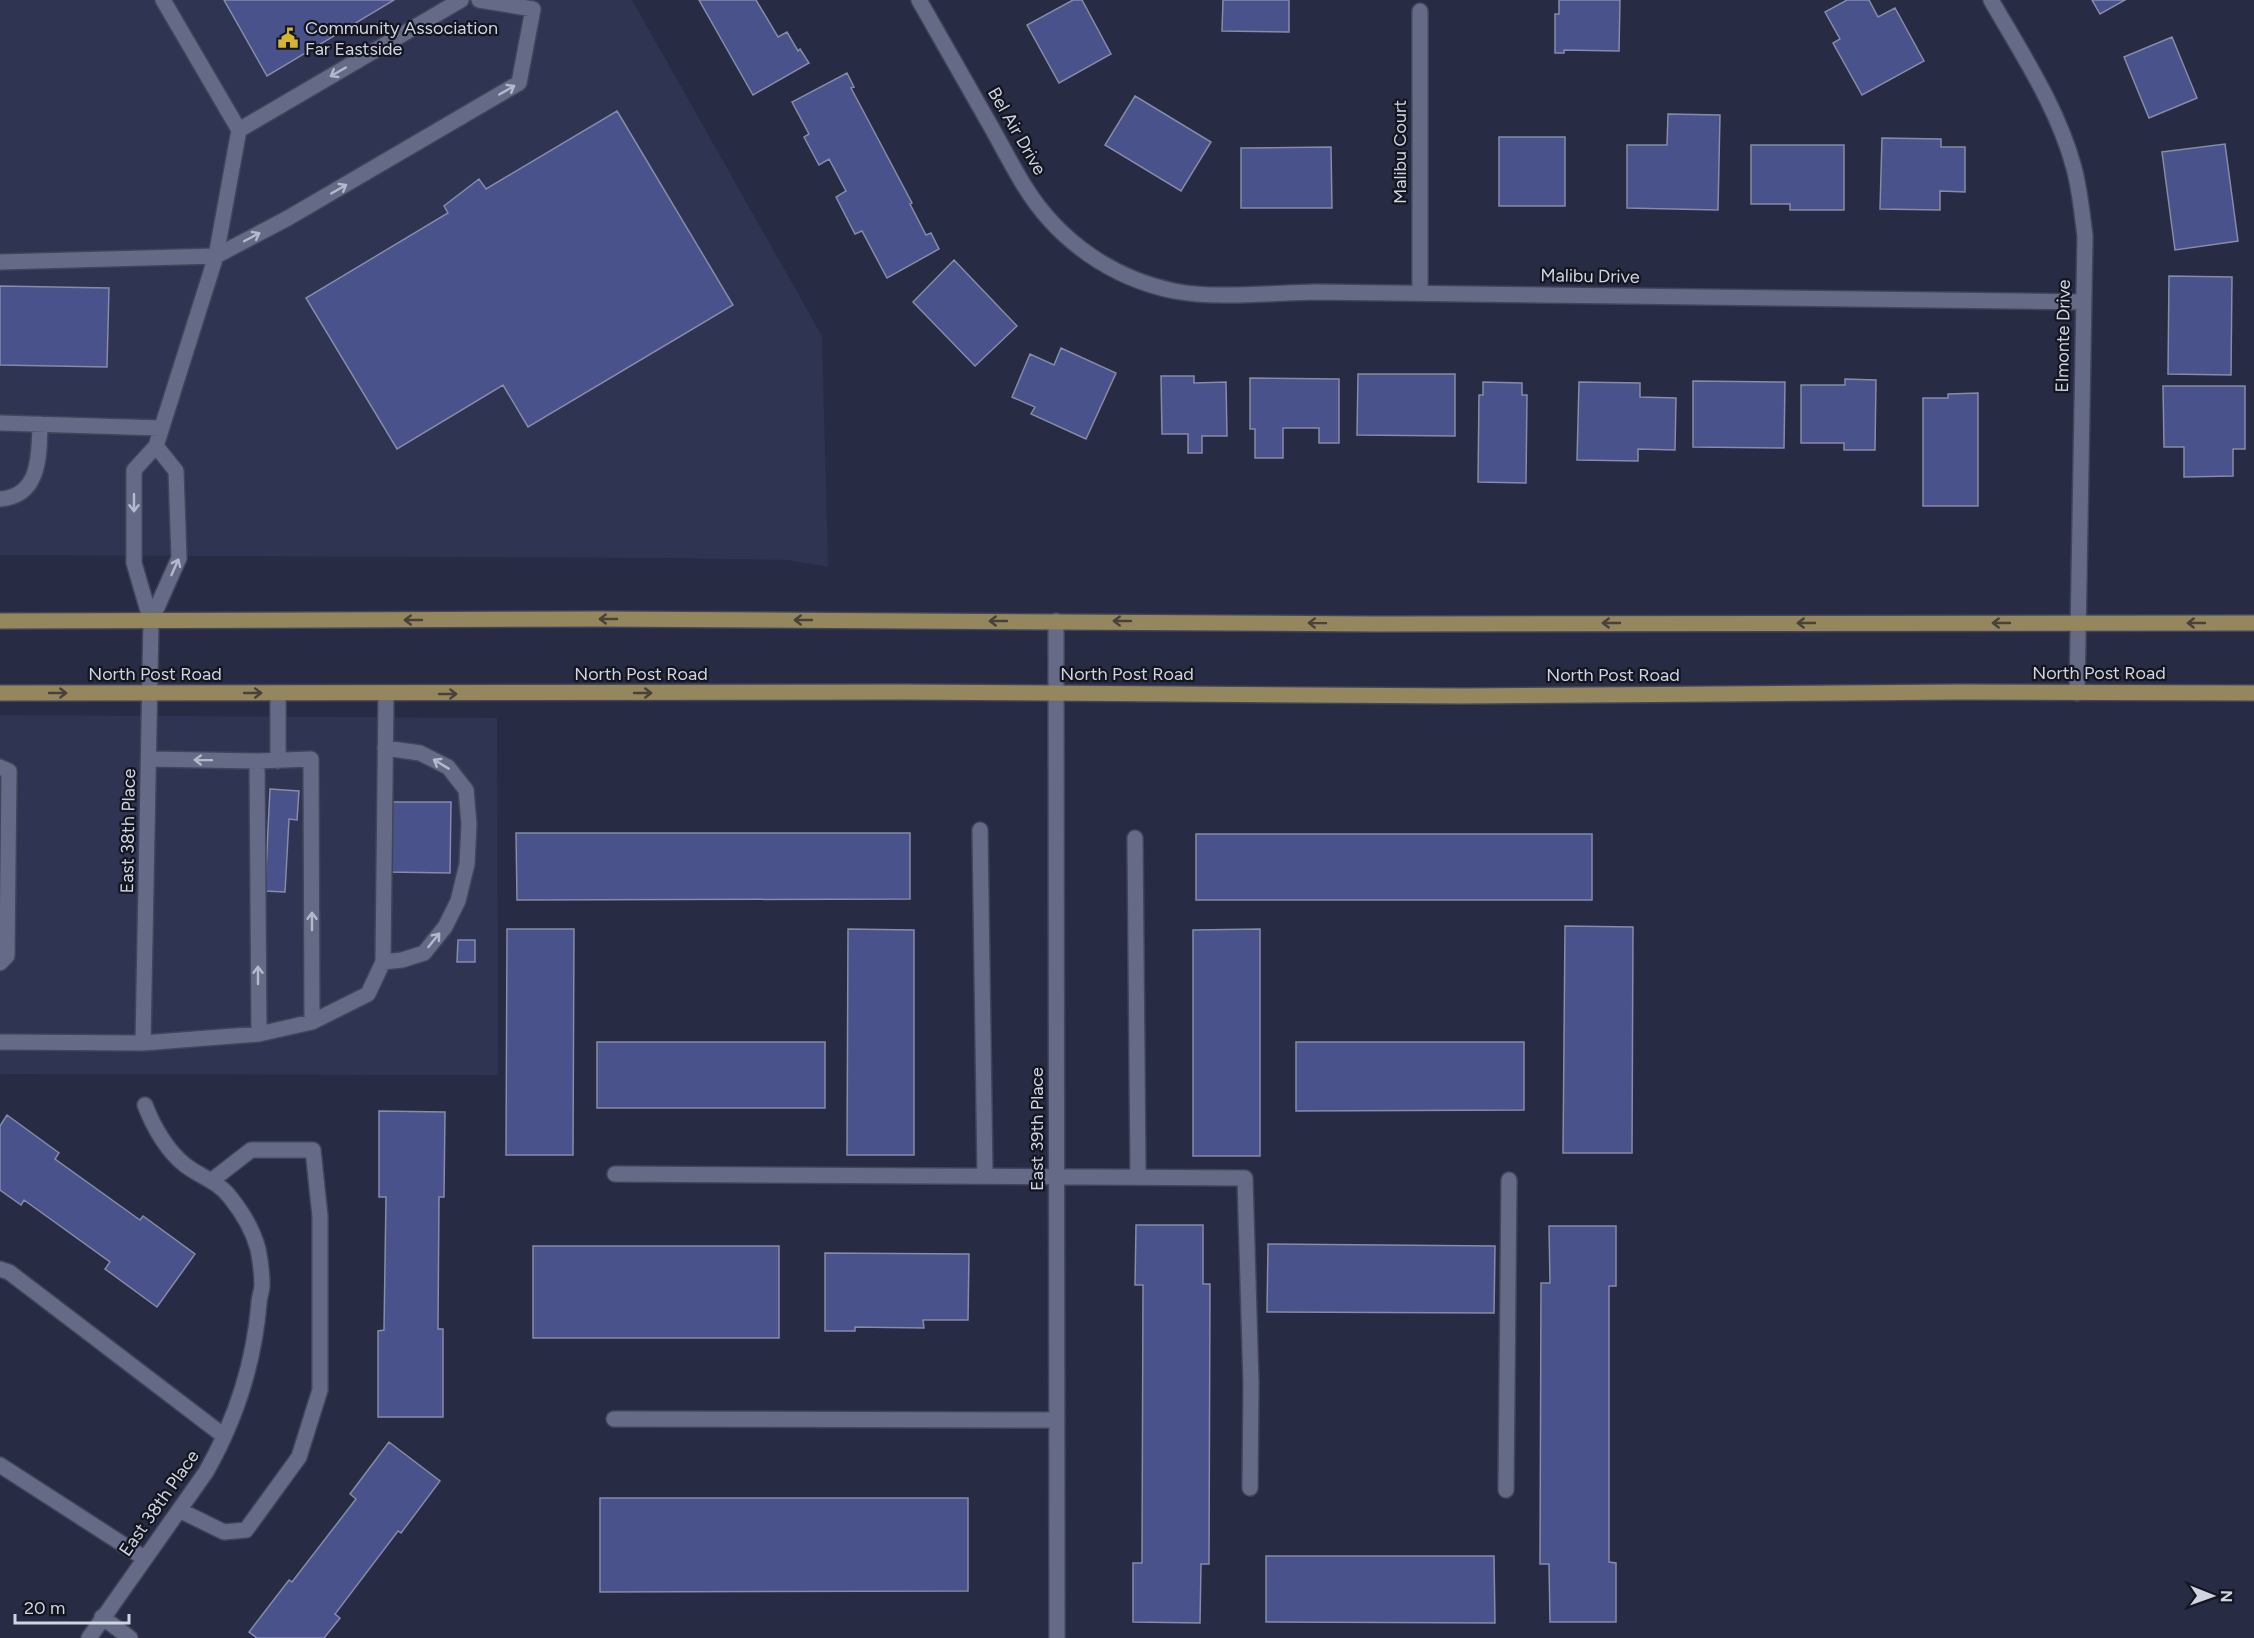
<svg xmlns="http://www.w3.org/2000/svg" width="2254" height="1638" font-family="Figtree,sans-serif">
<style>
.built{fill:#2f3452}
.building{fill:#49528a;stroke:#858ba8;stroke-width:1.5}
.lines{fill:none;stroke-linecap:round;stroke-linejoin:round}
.minor-casing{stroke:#424559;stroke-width:18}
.major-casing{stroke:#424559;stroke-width:18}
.minor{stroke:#656b86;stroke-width:15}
.major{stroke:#94875e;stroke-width:15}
.oneway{stroke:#b4b9cb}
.oneway2{stroke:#474338}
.labels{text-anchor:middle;stroke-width:4.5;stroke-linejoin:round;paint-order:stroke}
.poi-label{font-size:18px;fill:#cfd3e2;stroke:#13151f;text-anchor:start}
.street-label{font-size:18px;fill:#cfd3e2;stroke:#13151f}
</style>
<rect width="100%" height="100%" fill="#272b43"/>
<path class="built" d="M0,0H632L822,336L828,567L788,560L663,558L0,555Z
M0,715L497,718L498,1075L0,1074Z"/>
<path class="building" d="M224,0H394L267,76Z
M699,0H756L778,37L787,32L798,51L800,49L809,63L753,95Z
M1073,0H1082L1111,54L1059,83L1027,25Z
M1223,0H1289V32L1222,31Z
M1559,0H1620L1619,51L1564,50V53H1555V14H1559Z
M1847,0H1869L1878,17L1895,8L1924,61L1862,95L1833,43L1840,39L1825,12Z
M2092,0H2125L2100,14Z
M2172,37L2197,98L2149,118L2124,57Z
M847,73L854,87L851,88L912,203L910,204L926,235L931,233L939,249L887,278L862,231L855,234L836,197L846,191L829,159L819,165L804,137L809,134L792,102Z
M1135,96L1211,142L1181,191L1105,145Z
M617,111L733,305L528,427L503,385L397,449L306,298L448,213L444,206L479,179L486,189Z
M1668,114L1720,115L1718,210L1627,208V145H1667Z
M1499,137H1565V206H1499Z
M1882,138L1941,139V147H1965V192L1940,191V210L1880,209Z
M2225,144L2238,241L2175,250L2162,152Z
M1751,145H1844V210H1790V204H1751Z
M1331,147L1332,208H1241V148Z
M954,260L1017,326L975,366L913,302Z
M2169,276L2232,277L2231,375L2168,374Z
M0,286L109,288L107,367L0,365Z
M1061,348L1116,373L1086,439L1031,414L1035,407L1012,397L1030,354L1054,365Z
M1358,374H1455V436L1357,435Z
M1161,376H1194V383L1226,382L1227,436H1202V453H1188V434H1162Z
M1250,378L1339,379V443H1319V428H1283V458H1255V429H1250Z
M1845,379L1876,380L1875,450H1844V443H1801V385H1845Z
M1693,381L1785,382L1784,448L1693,447Z
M1483,382L1522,383V395H1527L1526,483L1478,482L1479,395H1483Z
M1579,382L1640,383V397L1676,398L1675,450L1638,449V461L1577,460Z
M2163,386H2245V449H2233V476L2184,477V447H2164Z
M1978,393V506H1923V398H1948V394Z
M270,789L299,791L297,820L289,819L285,892L265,891Z
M390,802H451L450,873L389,872Z
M516,833H910V899L517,900Z
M1196,834H1592V900H1196Z
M1565,926L1633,927L1632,1153H1563Z
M507,929H574L573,1155H506Z
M848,929L914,930V1155H847Z
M1260,929V1156H1193V930Z
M458,940H475V962H457Z
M597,1042H825V1108H597Z
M1296,1042H1524V1110L1296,1111Z
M379,1111L445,1112L444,1197H439L438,1329H443V1417H378V1331L384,1330L386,1197H379Z
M7,1115L59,1153L55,1159L140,1220L143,1216L195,1254L157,1307L105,1269L110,1262L24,1200L21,1205L0,1190V1126Z
M1136,1225H1203V1284H1210L1209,1564H1201L1200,1623L1133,1622V1563H1142L1143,1285H1135Z
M1549,1226H1616V1286H1609V1562L1616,1563V1622H1550L1549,1564H1540L1541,1283H1550Z
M1268,1244L1495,1246L1494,1313L1267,1312Z
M533,1246H779V1338H533Z
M825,1253L969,1254L968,1320H923L924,1328L855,1327V1331H825Z
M389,1442L440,1481L401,1533L398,1531L335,1614L340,1618L324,1638H257L249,1632L289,1580L292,1582L356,1499L350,1494Z
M600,1498H968V1591L600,1592Z
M1266,1556H1494L1495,1623L1266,1622Z"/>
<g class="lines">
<g class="minor-casing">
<path id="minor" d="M919,0C942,41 966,82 989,123C1001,144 1012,166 1025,187C1058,240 1111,278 1174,291C1215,299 1272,293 1315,292L2083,302
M1991,0C2022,54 2058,108 2074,168C2080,190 2082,214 2085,236L2077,693
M1420,11V293
M239,130L461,0
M0,262L216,256L288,218L519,83L533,9L479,0
M0,423L160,428
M156,446L216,256L239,130L163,0
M0,499C41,496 39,454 40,424
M1056,621L1057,1638
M278,694V761
M149,759L257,761L311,759L312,1022
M257,761L259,1034
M0,767L9,771L7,956L0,963
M980,830L985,1176
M1135,838L1138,1176
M383,962L402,960L424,953L445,927L458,901L467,864L469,824L466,790L448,767L420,753L385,748
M0,1042L143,1043L259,1034L312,1022L368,994L383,962L386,693
M143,1043L151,621L134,563V470L156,446L176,471L179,558L151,621
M615,1174L1245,1178L1251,1384L1250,1488
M0,1269L9,1272L224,1436
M614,1419L1057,1420
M0,1465L144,1558
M1506,1490L1509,1180
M179,1510L224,1532L246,1530L299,1457L320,1390V1216L313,1150H251L211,1181
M102,1617L130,1638
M89,1638L206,1472C236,1419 254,1364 259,1303C259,1297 262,1291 262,1285C262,1275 260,1259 258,1249C253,1230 242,1212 230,1197C219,1182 199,1176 185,1165C167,1151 153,1126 145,1105"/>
</g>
<g class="major-casing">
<path id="major" d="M0,621L598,619L1376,624L2254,623
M0,693L901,692L1462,696L1960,692L2254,693"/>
</g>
<use href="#minor" class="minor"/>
<use href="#major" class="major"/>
</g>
<defs><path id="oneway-shaft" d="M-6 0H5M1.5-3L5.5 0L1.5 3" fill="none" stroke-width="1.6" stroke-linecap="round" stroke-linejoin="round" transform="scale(1.5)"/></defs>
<g class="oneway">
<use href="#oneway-shaft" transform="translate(338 72) rotate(150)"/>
<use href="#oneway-shaft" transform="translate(507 90) rotate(-30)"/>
<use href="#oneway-shaft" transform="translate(339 189) rotate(-30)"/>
<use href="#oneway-shaft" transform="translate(252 237) rotate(-28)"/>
<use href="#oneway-shaft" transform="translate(134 503) rotate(90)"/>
<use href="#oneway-shaft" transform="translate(175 567) rotate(-66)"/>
<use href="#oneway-shaft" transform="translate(203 760) rotate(-179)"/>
<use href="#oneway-shaft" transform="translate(441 764) rotate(-149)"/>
<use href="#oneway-shaft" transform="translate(312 921) rotate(-90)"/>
<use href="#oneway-shaft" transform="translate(434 940) rotate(-51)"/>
<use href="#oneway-shaft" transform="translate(258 975) rotate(-90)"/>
</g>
<g class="oneway2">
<use href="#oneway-shaft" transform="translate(608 619) rotate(-180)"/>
<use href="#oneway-shaft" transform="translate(413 620) rotate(180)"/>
<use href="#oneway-shaft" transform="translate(803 620) rotate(-180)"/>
<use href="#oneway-shaft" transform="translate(998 621) rotate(-180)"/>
<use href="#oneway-shaft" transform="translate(1122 621) rotate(-180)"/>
<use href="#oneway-shaft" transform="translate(1317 623) rotate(-179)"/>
<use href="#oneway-shaft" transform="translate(1611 623) rotate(180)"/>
<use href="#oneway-shaft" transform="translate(1806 623) rotate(-180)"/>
<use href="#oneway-shaft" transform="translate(2001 623) rotate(-180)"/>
<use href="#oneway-shaft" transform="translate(2196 623) rotate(180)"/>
<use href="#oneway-shaft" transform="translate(58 693)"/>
<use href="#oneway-shaft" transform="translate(253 693)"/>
<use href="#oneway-shaft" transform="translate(643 693)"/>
<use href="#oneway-shaft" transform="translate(448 694)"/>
</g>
<defs>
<g id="civic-bare" transform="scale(1.62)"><path d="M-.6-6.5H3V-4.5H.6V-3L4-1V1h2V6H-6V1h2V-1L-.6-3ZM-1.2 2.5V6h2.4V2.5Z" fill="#d7b434" stroke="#13151f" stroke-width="2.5" paint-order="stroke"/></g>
</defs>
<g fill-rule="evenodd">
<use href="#civic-bare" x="288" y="38"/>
</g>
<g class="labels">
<g class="poi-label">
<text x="305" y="34">Community Association<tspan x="305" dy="21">Far Eastside</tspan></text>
</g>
<g class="street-label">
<text transform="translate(1017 131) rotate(60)" y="6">Bel Air Drive</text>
<text transform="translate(1400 152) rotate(-90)" y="6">Malibu Court</text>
<text transform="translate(1590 276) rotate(1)" y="6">Malibu Drive</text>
<text transform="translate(2063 336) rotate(-89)" y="6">Elmonte Drive</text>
<text x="2099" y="679">North Post Road</text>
<text x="155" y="680">North Post Road</text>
<text x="641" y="680">North Post Road</text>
<text x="1127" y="680">North Post Road</text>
<text x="1613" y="681">North Post Road</text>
<text transform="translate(128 831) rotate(-89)" y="6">East 38th Place</text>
<text transform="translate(1037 1129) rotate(-90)" y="6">East 39th Place</text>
<text transform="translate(159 1503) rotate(-55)" y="6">East 38th Place</text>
</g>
</g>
<g transform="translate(2212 1596) rotate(91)" stroke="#13151f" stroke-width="4.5" paint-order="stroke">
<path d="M0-4.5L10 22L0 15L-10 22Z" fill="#cfd3e2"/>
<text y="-9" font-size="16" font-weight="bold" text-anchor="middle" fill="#cfd3e2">N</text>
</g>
<path d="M15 1614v9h114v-9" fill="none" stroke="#cfd3e2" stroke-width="3"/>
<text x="24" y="1614" font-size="18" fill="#cfd3e2" stroke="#13151f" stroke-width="4.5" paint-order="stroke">20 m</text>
</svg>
